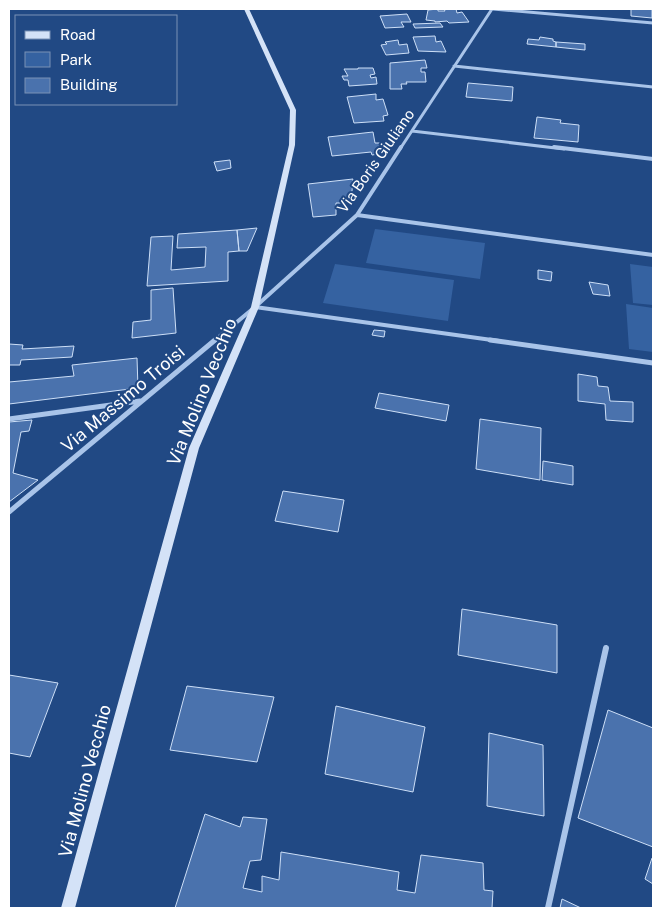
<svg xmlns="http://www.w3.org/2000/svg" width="662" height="917" font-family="'Public Sans',sans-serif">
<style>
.green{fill:#3562a1}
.building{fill:#4a72ad;stroke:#cddff7}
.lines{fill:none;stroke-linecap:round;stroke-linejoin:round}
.street-far3{stroke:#a9c4e9;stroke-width:3}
.street-far2{stroke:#a9c4e9;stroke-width:4}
.street-far1{stroke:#a9c4e9;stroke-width:5}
.street{stroke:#a9c4e9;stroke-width:6}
.secondary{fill:#d4e2f7;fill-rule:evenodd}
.labels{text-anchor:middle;stroke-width:4;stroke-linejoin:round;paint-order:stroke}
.far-street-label{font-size:15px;fill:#fff;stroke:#214984}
.street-label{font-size:18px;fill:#fff;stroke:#214984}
</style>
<rect width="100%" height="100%" fill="#214984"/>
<path class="green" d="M375,229L485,243L480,279L366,263Z
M335,264L454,280L448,321L323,303Z
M630,264L653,267V305L633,303Z
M626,304L653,308V352L629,349Z"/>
<path class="building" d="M438,9V11H445L444,9H456L457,13L462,12L469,22L449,23L447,21L435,22V21L426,20L428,10Z
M631,9H652V18L631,16Z
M407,14L411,22H401L404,27L385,28L380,16Z
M440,23L443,27L415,28L413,24Z
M435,36L436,42L441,41L446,52L418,51L413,37Z
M540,37L553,39V41L556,42V47L527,44L528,39L539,40Z
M398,40L399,45L407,44L409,53L386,55L381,45L387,44L385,42Z
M556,42L585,44V50L556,47Z
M425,60L427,68H421V72H425L426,82H406L407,84H401L402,89H390V63Z
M358,68H373L375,74L370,75L371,78L376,77L377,84L349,86L348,80H344L342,76H348L344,69H358Z
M468,83L513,87L512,101L466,97Z
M376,94V100L383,99L388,115L383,116L384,121L354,123L347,97Z
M537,117L561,120L560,123L579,125L578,142L534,138Z
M373,132L375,143H381L379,154L372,155L371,152L332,156L328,137Z
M230,160L231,168L217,171L214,162Z
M353,179L352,191L345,203H336V215L313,217L308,184Z
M257,228L247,251H239L237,230Z
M237,230L239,251L228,252V281L147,286L151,237L173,236L171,270L205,267L206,247L177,248L178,234Z
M538,270L552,272L551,281L538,279Z
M589,282L608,285L610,296L593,294Z
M173,288L176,333L132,338L133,322L151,320V290Z
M374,330L385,331L384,337L372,335Z
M9,344L23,345L22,349L74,346L72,357L21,360L20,365H9Z
M137,358L138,388L9,404V382L74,376L72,365Z
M578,374L597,377L598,386L608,387L610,401L633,402V422L606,420L605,404L578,401Z
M379,393L449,405L446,421L375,408Z
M480,419L541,428L540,480L476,469Z
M32,420L29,431L21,432L13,473L38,480L9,502V422Z
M543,461L573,466V485L542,480Z
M283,491L344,500L338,532L275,521Z
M462,609L557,625V673L458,655Z
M9,675L58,683L30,757L9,753Z
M187,686L274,697L257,762L170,750Z
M336,706L425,727L413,792L325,774Z
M608,710L653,728V847L578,818Z
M489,733L543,745L544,816L487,806Z
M205,814L240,827L243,817L267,819L261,860L250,861L243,888L262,892V876L279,880L281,852L399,872L397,890L415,893L421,855L483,863L484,890L493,891L492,908H175Z
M652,858L653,859V884L645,879Z
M562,899L581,908H560Z"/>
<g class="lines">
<path class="street-far3" d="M493,9L653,23
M454,66L653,87
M412,131L564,149
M400,149L492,9"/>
<path class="street-far2" d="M554,147L653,159
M357,215L653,255
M255,307L499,341
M214,341L255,307L357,215L401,147"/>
<path class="street-far1" d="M490,340L653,363
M9,419L140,401
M9,512L215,340"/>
<path class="street" d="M548,908L606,648"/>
<path class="secondary" d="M244,9H249L296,110L295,145L259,307L199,448L75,908H61L189,448L251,307L289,145L290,110Z"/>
</g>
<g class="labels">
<g class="far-street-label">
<text transform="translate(376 161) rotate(-55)" y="5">Via Boris Giuliano</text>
</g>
<g class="street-label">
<text transform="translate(202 392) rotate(-68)" y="6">Via Molino Vecchio</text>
<text transform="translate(123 399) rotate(-40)" y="6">Via Massimo Troisi</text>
<text transform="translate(85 781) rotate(-75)" y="6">Via Molino Vecchio</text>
</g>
</g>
<rect width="662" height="917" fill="none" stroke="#ffffff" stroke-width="20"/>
<rect x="15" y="15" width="162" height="90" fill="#214984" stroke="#7a92b5"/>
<rect x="25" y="31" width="25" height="8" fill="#d4e2f7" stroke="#7a92b5"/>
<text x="60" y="40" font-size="15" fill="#ffffff">Road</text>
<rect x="25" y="52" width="25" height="15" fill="#3562a1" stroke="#7a92b5"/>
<text x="60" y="65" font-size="15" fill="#ffffff">Park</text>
<rect x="25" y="78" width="25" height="15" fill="#4a72ad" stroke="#7a92b5"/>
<text x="60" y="90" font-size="15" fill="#ffffff">Building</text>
</svg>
